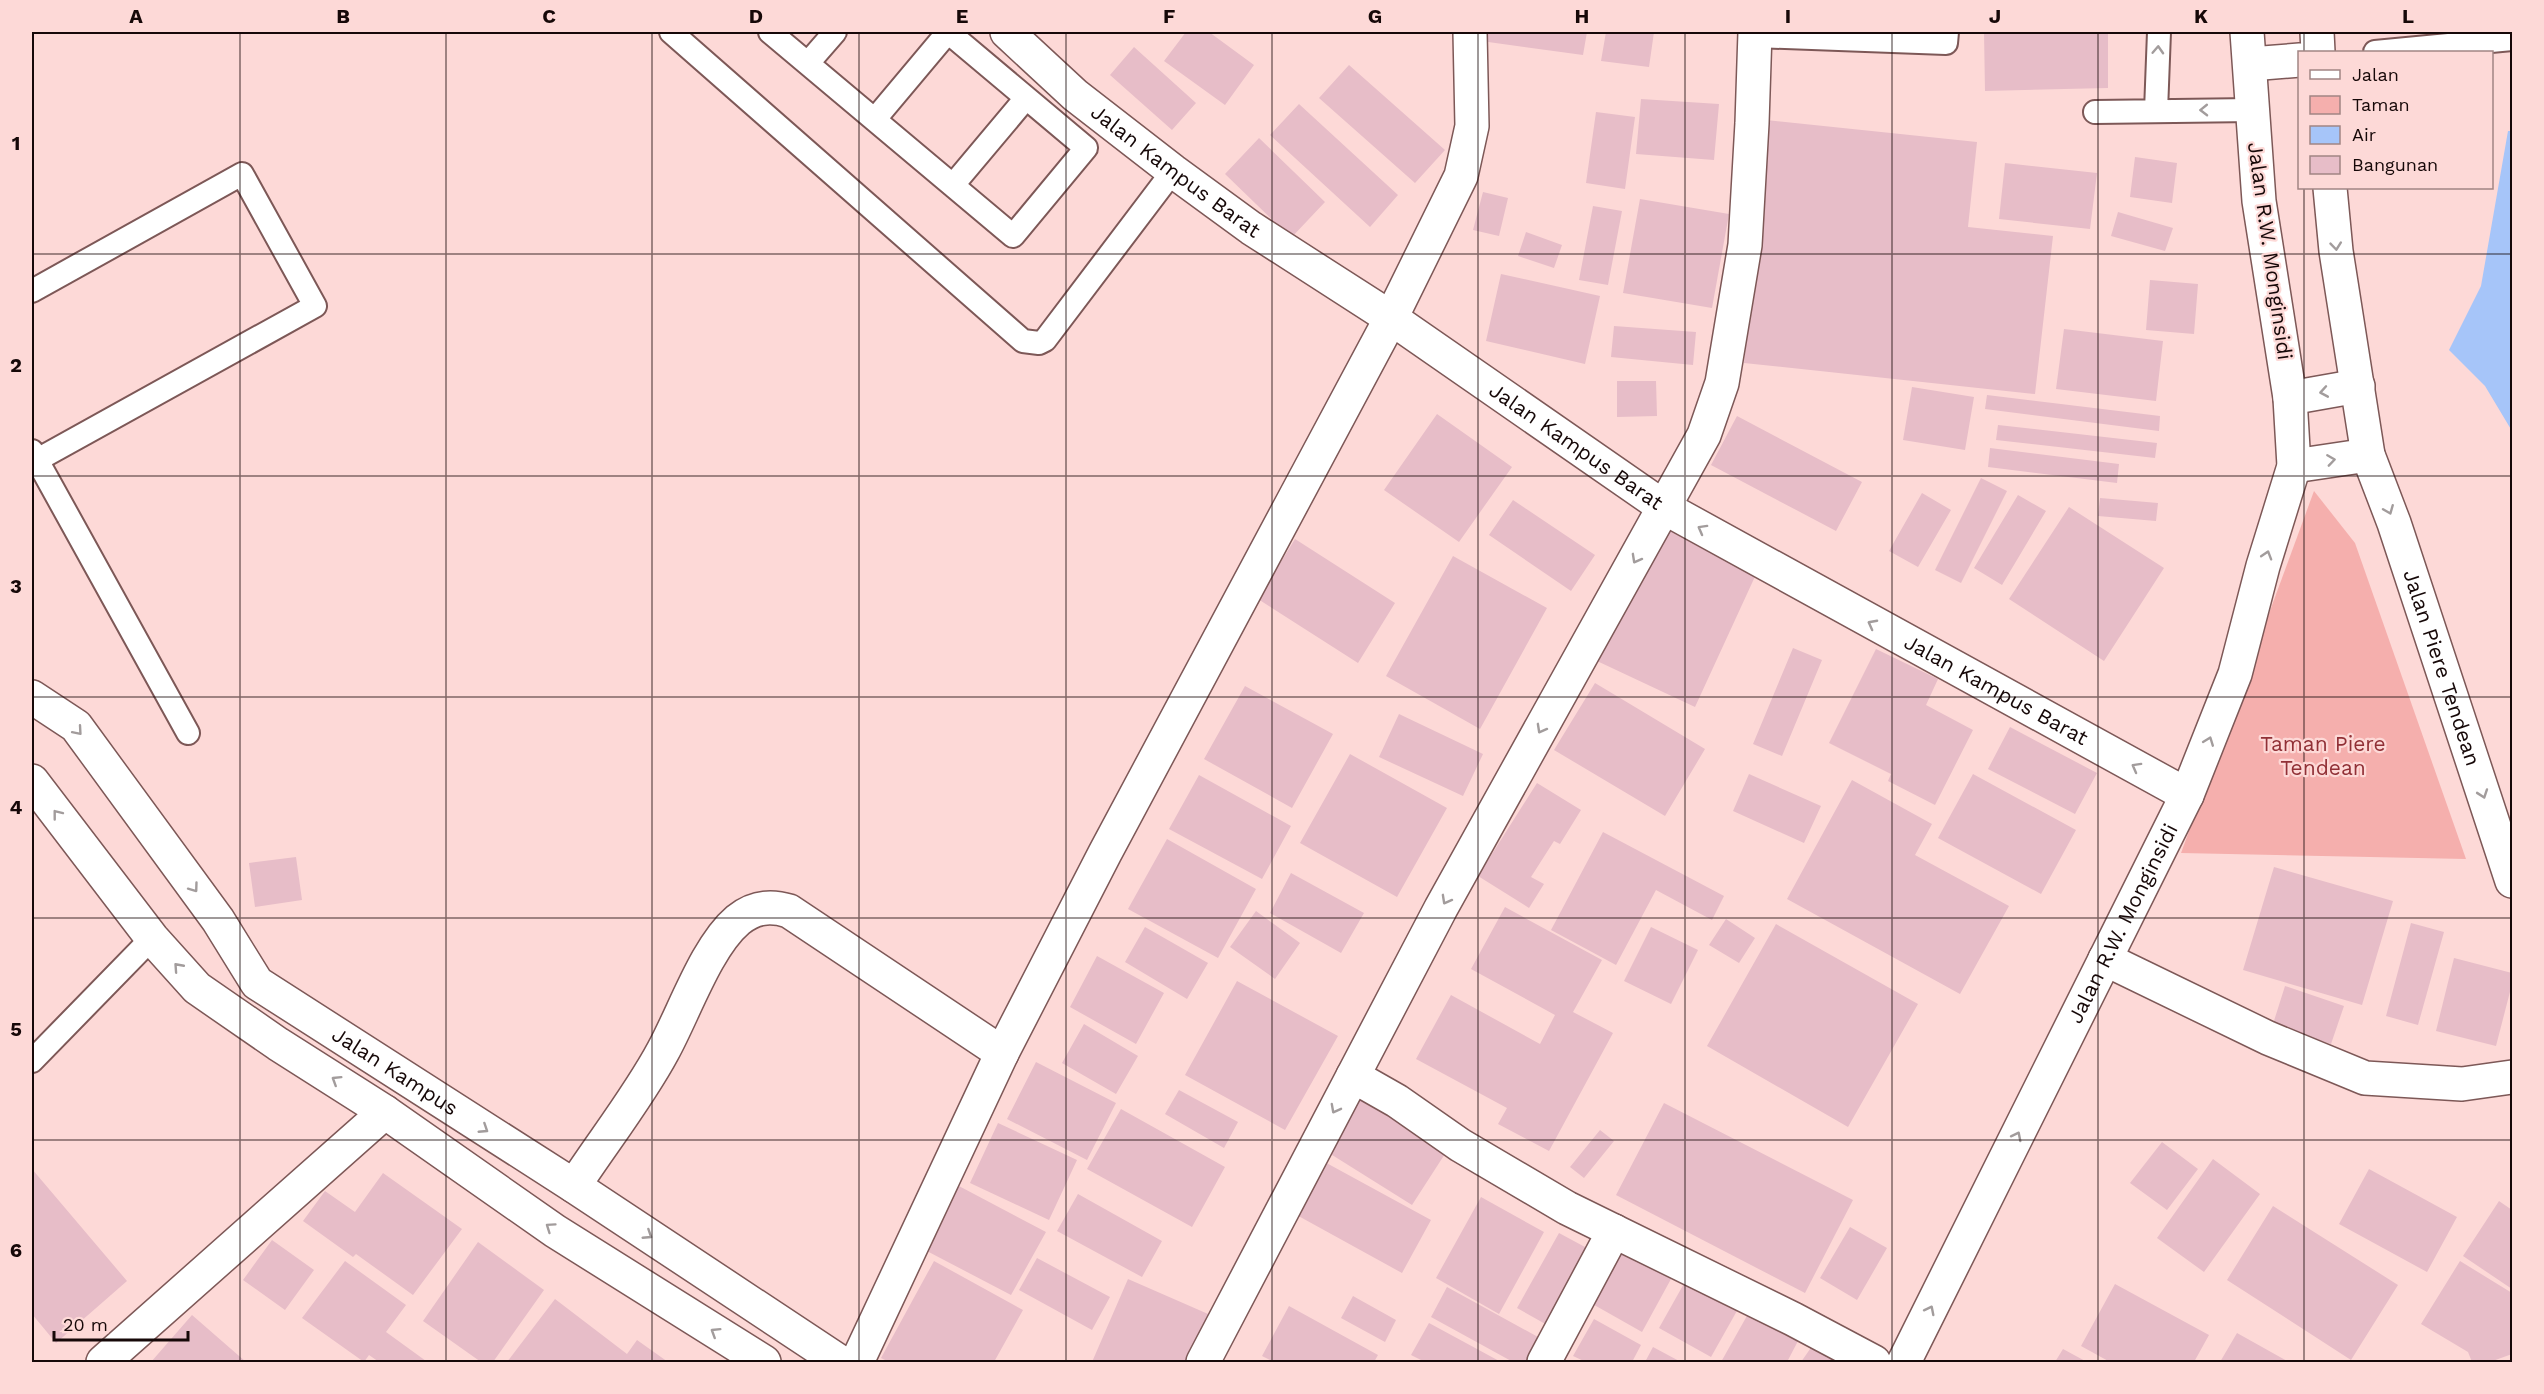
<svg xmlns="http://www.w3.org/2000/svg" width="2544" height="1394" font-family="'Work Sans',sans-serif">
<style>
.green{fill:#f5afad}
.water{fill:#a6c5f9}
.building{fill:#e7bdc8}
.lines{fill:none;stroke-linecap:round;stroke-linejoin:round}
.lane-casing{stroke:#7d5857;stroke-width:26}
.street-casing{stroke:#7d5857;stroke-width:36}
.secondary-casing{stroke:#7d5857;stroke-width:36}
.highway-casing{stroke:#7d5857;stroke-width:36}
.lane{stroke:#fff;stroke-width:22}
.street{stroke:#fff;stroke-width:33}
.secondary{stroke:#fff;stroke-width:33}
.highway{stroke:#fff;stroke-width:33}
.oneway{stroke:#a29c9c}
.grid{fill:none;stroke:#160808;stroke-width:1.5;stroke-opacity:0.55}
.labels{text-anchor:middle;stroke-width:4.5;stroke-linejoin:round;paint-order:stroke}
.street-label{font-size:21px;fill:#160808;stroke:#fdd9d7}
.park-label{font-size:21px;fill:#913036;stroke:#fdd9d7}
.neatline{fill:none;stroke:#160808;stroke-width:2}
.grid-label{font-size:20px;text-anchor:middle;font-weight:bold;fill:#160808}
</style>
<rect width="100%" height="100%" fill="#fdd9d7"/>
<path class="green" d="M2314,491L2355,543L2466,859L2181,853Z"/>
<path class="water" d="M2508,131H2512V431L2485,386L2449,350L2481,286Z"/>
<path class="building" d="M1186,32H1209L1254,65L1225,105L1164,61Z
M1482,32H1587L1583,55L1481,41Z
M1606,32H1654L1649,67L1601,61Z
M1984,32H2108V88L1985,91Z
M1134,47L1196,103L1172,130L1110,75Z
M1349,65L1445,150L1415,183L1319,98Z
M1641,99L1719,104L1714,160L1636,154Z
M1299,104L1398,195L1370,227L1270,135Z
M1596,112L1635,117L1625,189L1586,183Z
M1766,120L1977,142L1968,227L2053,236L2035,394L1744,363L1760,228Z
M1259,138L1325,202L1291,238L1225,174Z
M2135,157L2177,163L2172,203L2130,197Z
M2005,163L2097,173L2090,229L1999,219Z
M1483,192L1508,198L1499,236L1473,230Z
M1640,199L1729,214L1712,308L1623,293Z
M1593,206L1622,211L1608,285L1579,280Z
M2118,212L2173,228L2165,251L2111,236Z
M1526,232L1562,245L1554,268L1518,256Z
M1501,274L1600,296L1585,364L1486,341Z
M2150,280L2198,284L2194,334L2146,330Z
M1614,326L1696,332L1693,365L1611,357Z
M2064,329L2163,341L2156,401L2056,389Z
M1617,381H1656L1657,416L1617,417Z
M1912,387L1974,397L1965,450L1903,440Z
M1987,395L2160,416L2159,431L1985,409Z
M1437,414L1512,467L1459,542L1384,490Z
M1737,416L1862,482L1836,531L1711,465Z
M1998,425L2157,443L2155,458L1996,440Z
M1990,448L2119,464L2117,483L1988,467Z
M1981,478L2007,491L1961,583L1935,570Z
M1922,493L1951,510L1918,567L1889,551Z
M2018,495L2046,511L2002,585L1974,568Z
M2100,498L2158,503L2156,521L2098,516Z
M1513,500L1595,555L1571,591L1489,535Z
M2069,507L2164,568L2104,661L2009,599Z
M1659,525L1758,570L1695,707L1597,661Z
M1295,539L1395,603L1358,663L1258,599Z
M1453,556L1547,608L1480,729L1386,676Z
M1793,648L1822,660L1782,756L1753,744Z
M1876,649L1938,679L1926,705L1973,730L1935,805L1888,781L1891,774L1829,743Z
M1595,683L1705,749L1665,816L1554,750Z
M1245,686L1333,734L1292,808L1204,759Z
M1399,714L1483,754L1463,796L1379,757Z
M2010,727L2097,773L2075,814L1988,769Z
M1350,754L1447,808L1397,897L1300,843Z
M1749,774L1821,806L1804,843L1733,811Z
M1973,774L2076,830L2041,894L1938,838Z
M1199,775L1291,826L1262,879L1169,829Z
M1852,780L1932,824L1915,855L2009,906L1960,994L1787,899Z
M1537,783L1581,810L1560,844L1554,841L1531,877L1544,884L1529,908L1478,876Z
M1603,832L1724,896L1712,920L1656,890L1616,965L1551,930Z
M1167,839L1256,889L1218,958L1128,909Z
M296,857L302,900L255,907L249,863Z
M2274,867L2393,901L2362,1005L2243,970Z
M1291,873L1364,913L1341,953L1270,913Z
M1505,907L1602,960L1573,1012L1613,1033L1549,1151L1498,1124L1507,1108L1416,1059L1451,995L1540,1044L1555,1015L1471,969Z
M1256,911L1300,943L1275,979L1230,947Z
M1726,919L1755,938L1739,963L1709,945Z
M2411,923L2444,932L2418,1025L2386,1016Z
M1776,924L1918,1004L1848,1127L1707,1046Z
M1145,927L1208,963L1187,999L1125,962Z
M1651,927L1698,950L1671,1004L1624,981Z
M1097,956L1164,993L1136,1044L1070,1007Z
M2454,958L2512,973V984L2496,1046L2436,1031Z
M1237,981L1338,1036L1285,1130L1185,1075Z
M2285,986L2344,1006L2331,1044L2273,1024Z
M1084,1024L1138,1056L1116,1094L1062,1063Z
M1036,1062L1116,1103L1087,1160L1007,1119Z
M1361,1085L1452,1143L1412,1205L1321,1148Z
M1179,1090L1238,1122L1224,1148L1165,1114Z
M1664,1103L1853,1200L1805,1293L1616,1195Z
M1121,1109L1225,1167L1192,1227L1087,1169Z
M998,1123L1077,1160L1049,1220L970,1183Z
M1600,1130L1614,1141L1584,1178L1570,1167Z
M2162,1142L2198,1169L2167,1210L2130,1183Z
M2213,1159L2260,1194L2204,1272L2157,1238Z
M1321,1160L1431,1220L1402,1273L1293,1213Z
M32,1169L127,1281L56,1343L32,1314Z
M2369,1169L2457,1217L2427,1272L2339,1224Z
M383,1173L462,1229L413,1295L356,1254L353,1257L303,1221L325,1191L355,1212Z
M957,1185L1046,1232L1011,1295L923,1249Z
M1078,1194L1162,1241L1142,1277L1057,1231Z
M1481,1197L1544,1232L1499,1314L1436,1278Z
M2499,1201L2512,1210V1289L2463,1256Z
M2273,1206L2398,1285L2351,1360L2227,1280Z
M1850,1227L1887,1248L1857,1300L1820,1278Z
M1559,1233L1598,1254L1556,1330L1517,1308Z
M272,1240L314,1270L285,1310L243,1280Z
M478,1242L544,1290L493,1362H481L423,1321Z
M1618,1250L1671,1279L1642,1332L1589,1302Z
M1037,1258L1110,1297L1092,1330L1019,1290Z
M345,1261L406,1305L386,1332L426,1361L425,1362H379L369,1355L364,1362L302,1318Z
M934,1261L1023,1310L994,1362H889L881,1358Z
M2460,1261L2512,1293V1354L2490,1362H2472L2468,1352L2421,1324Z
M1128,1279L1215,1317L1195,1362H1092Z
M1686,1280L1738,1309L1711,1357L1659,1328Z
M2115,1284L2209,1335L2194,1362H2110L2081,1346Z
M1447,1287L1547,1342L1535,1362H1513L1431,1317Z
M1353,1296L1396,1320L1385,1342L1341,1318Z
M555,1299L627,1354L637,1340L668,1362H507Z
M1289,1306L1378,1355L1374,1362H1274L1262,1356Z
M1748,1314L1798,1341L1787,1362H1721Z
M192,1315L246,1362H151Z
M1594,1319L1641,1345L1632,1362H1586L1573,1356Z
M1429,1323L1501,1362H1425L1411,1355Z
M2237,1333L2289,1362H2220Z
M1817,1339L1845,1362H1801Z
M1653,1347L1681,1362H1645Z
M2063,1349L2087,1362H2055Z"/>
<g class="lines">
<g class="lane-casing">
<path id="lane" d="M671,32L1023,341L1039,343L1045,340L1173,171
M770,32L1013,236L1086,148L948,32
M1755,36L1946,43L1947,32
M2375,52L2512,39
M808,63L835,32
M2156,111L2159,32
M2095,112L2253,110
M875,119L948,32
M953,185L1026,98
M32,291L242,174L315,306L37,460L32,451
M37,460L188,733
M32,1061L152,938"/>
</g>
<g class="street-casing">
<g id="street">
<path id="s1" d="M1007,32L1075,95L1173,171L1251,228L1391,318L1665,508L2187,795"/>
<path d="M2105,959L2268,1038L2365,1078L2462,1084L2512,1077"/>
<path d="M1353,1076L1397,1101L1460,1145L1567,1208L1793,1319L1874,1362"/>
<path d="M574,1186C602,1143 639,1096 663,1051C684,1013 706,947 738,920C754,907 770,905 789,911L1002,1053"/>
<path d="M103,1362L385,1112"/>
<path d="M857,1362L1002,1053L1105,853L1391,318L1461,176L1472,126L1470,32"/>
<path d="M1203,1362L1441,908L1704,435L1722,383L1745,245L1752,123L1755,32"/>
<path d="M1544,1362L1614,1231"/>
</g>
</g>
<g class="secondary-casing">
<g id="secondary">
<path id="s2" d="M32,697L76,726L218,920L257,983L574,1186L840,1362"/>
<path d="M32,781L152,938L197,988L278,1044L385,1112L555,1231L764,1362"/>
</g>
</g>
<g class="highway-casing">
<g id="highway">
<path d="M2317,32L2318,52"/>
<path d="M2250,64L2300,60"/>
<path id="s3" d="M2330,188L2336,251L2368,455L2394,523L2512,881"/>
<path d="M2290,398L2358,386"/>
<path d="M2294,466L2368,455"/>
<path id="s4" d="M1904,1362L2187,795L2235,674L2263,566L2294,466L2290,398L2259,201L2247,32"/>
</g>
</g>
<use href="#lane" class="lane"/>
<use href="#street" class="street"/>
<use href="#secondary" class="secondary"/>
<use href="#highway" class="highway"/>
</g>
<defs><path id="oneway-chevron" d="M-2-3.5L2.5 0L-2 3.5" fill="none" stroke-width="1.6" stroke-linecap="round" stroke-linejoin="round" transform="scale(1.5)"/></defs>
<g class="oneway">
<use href="#oneway-chevron" transform="translate(2158 50) rotate(-87)"/>
<use href="#oneway-chevron" transform="translate(2204 110) rotate(179)"/>
<use href="#oneway-chevron" transform="translate(2336 246) rotate(84)"/>
<use href="#oneway-chevron" transform="translate(2324 392) rotate(170)"/>
<use href="#oneway-chevron" transform="translate(2331 460) rotate(-8)"/>
<use href="#oneway-chevron" transform="translate(2389 510) rotate(68)"/>
<use href="#oneway-chevron" transform="translate(1702 529) rotate(-151)"/>
<use href="#oneway-chevron" transform="translate(2267 555) rotate(-73)"/>
<use href="#oneway-chevron" transform="translate(1636 559) rotate(119)"/>
<use href="#oneway-chevron" transform="translate(1872 624) rotate(-152)"/>
<use href="#oneway-chevron" transform="translate(1541 729) rotate(119)"/>
<use href="#oneway-chevron" transform="translate(78 731) rotate(49)"/>
<use href="#oneway-chevron" transform="translate(2209 741) rotate(-69)"/>
<use href="#oneway-chevron" transform="translate(2136 767) rotate(-151)"/>
<use href="#oneway-chevron" transform="translate(2483 794) rotate(71)"/>
<use href="#oneway-chevron" transform="translate(57 814) rotate(-128)"/>
<use href="#oneway-chevron" transform="translate(194 888) rotate(54)"/>
<use href="#oneway-chevron" transform="translate(1446 900) rotate(119)"/>
<use href="#oneway-chevron" transform="translate(178 967) rotate(-132)"/>
<use href="#oneway-chevron" transform="translate(336 1080) rotate(-148)"/>
<use href="#oneway-chevron" transform="translate(1335 1109) rotate(118)"/>
<use href="#oneway-chevron" transform="translate(484 1129) rotate(33)"/>
<use href="#oneway-chevron" transform="translate(2017 1136) rotate(-63)"/>
<use href="#oneway-chevron" transform="translate(550 1227) rotate(-145)"/>
<use href="#oneway-chevron" transform="translate(648 1235) rotate(33)"/>
<use href="#oneway-chevron" transform="translate(1930 1310) rotate(-63)"/>
<use href="#oneway-chevron" transform="translate(715 1332) rotate(-148)"/>
</g>
<path class="grid" d="M240,32V1362M446,32V1362M652,32V1362M859,32V1362M1066,32V1362M1272,32V1362M1478,32V1362M1685,32V1362M1892,32V1362M2098,32V1362M2304,32V52M2304,188V1362M32,254H2512M32,476H2512M32,697H2512M32,918H2512M32,1140H2512"/>
<g class="labels">
<g class="street-label">
<text dy="7" stroke="none"><textPath href="#s1" startOffset="219">Jalan Kampus Barat</textPath></text>
<text transform="translate(2270 251) rotate(82)" y="7">Jalan R.W. Monginsidi</text>
<text dy="7" stroke="none"><textPath href="#s1" startOffset="705">Jalan Kampus Barat</textPath></text>
<text dy="7" stroke="none"><textPath href="#s3" startOffset="495">Jalan Piere Tendean</textPath></text>
<text dy="7" stroke="none"><textPath href="#s1" startOffset="1191">Jalan Kampus Barat</textPath></text>
<text dy="7" stroke="none"><textPath href="#s4" startOffset="490">Jalan R.W. Monginsidi</textPath></text>
<text dy="7" stroke="none"><textPath href="#s2" startOffset="531">Jalan Kampus</textPath></text>
</g>
<g class="park-label">
<text x="2323" y="751">Taman Piere<tspan x="2323" dy="24">Tendean</tspan></text>
</g>
</g>
<rect width="2544" height="1394" fill="none" stroke="#fdd9d7" stroke-width="66"/>
<rect x="2298" y="51" width="195" height="138" fill="#fdd9d7" stroke="#a18584" stroke-width="1.5"/>
<rect x="2310" y="70" width="30" height="9" fill="#ffffff" stroke="#a18584" stroke-width="1.5"/>
<text x="2352" y="81" font-size="18" fill="#160808">Jalan</text>
<rect x="2310" y="96" width="30" height="18" fill="#f5afad" stroke="#a18584" stroke-width="1.5"/>
<text x="2352" y="111" font-size="18" fill="#160808">Taman</text>
<rect x="2310" y="126" width="30" height="18" fill="#a6c5f9" stroke="#a18584" stroke-width="1.5"/>
<text x="2352" y="141" font-size="18" fill="#160808">Air</text>
<rect x="2310" y="156" width="30" height="18" fill="#e7bdc8" stroke="#a18584" stroke-width="1.5"/>
<text x="2352" y="171" font-size="18" fill="#160808">Bangunan</text>
<path d="M54 1331v9h134v-9" fill="none" stroke="#160808" stroke-width="3"/>
<text x="63" y="1331" font-size="18" fill="#160808" stroke="#fdd9d7" stroke-width="4.5" paint-order="stroke">20 m</text>
<rect x="33" y="33" width="2478" height="1328" class="neatline"/>
<g class="grid-label">
<text x="136" y="23">A</text>
<text x="343" y="23">B</text>
<text x="549" y="23">C</text>
<text x="756" y="23">D</text>
<text x="962" y="23">E</text>
<text x="1169" y="23">F</text>
<text x="1375" y="23">G</text>
<text x="1582" y="23">H</text>
<text x="1788" y="23">I</text>
<text x="1995" y="23">J</text>
<text x="2201" y="23">K</text>
<text x="2408" y="23">L</text>
<text x="16" y="150">1</text>
<text x="16" y="372">2</text>
<text x="16" y="593">3</text>
<text x="16" y="814">4</text>
<text x="16" y="1036">5</text>
<text x="16" y="1257">6</text>
</g>
</svg>
